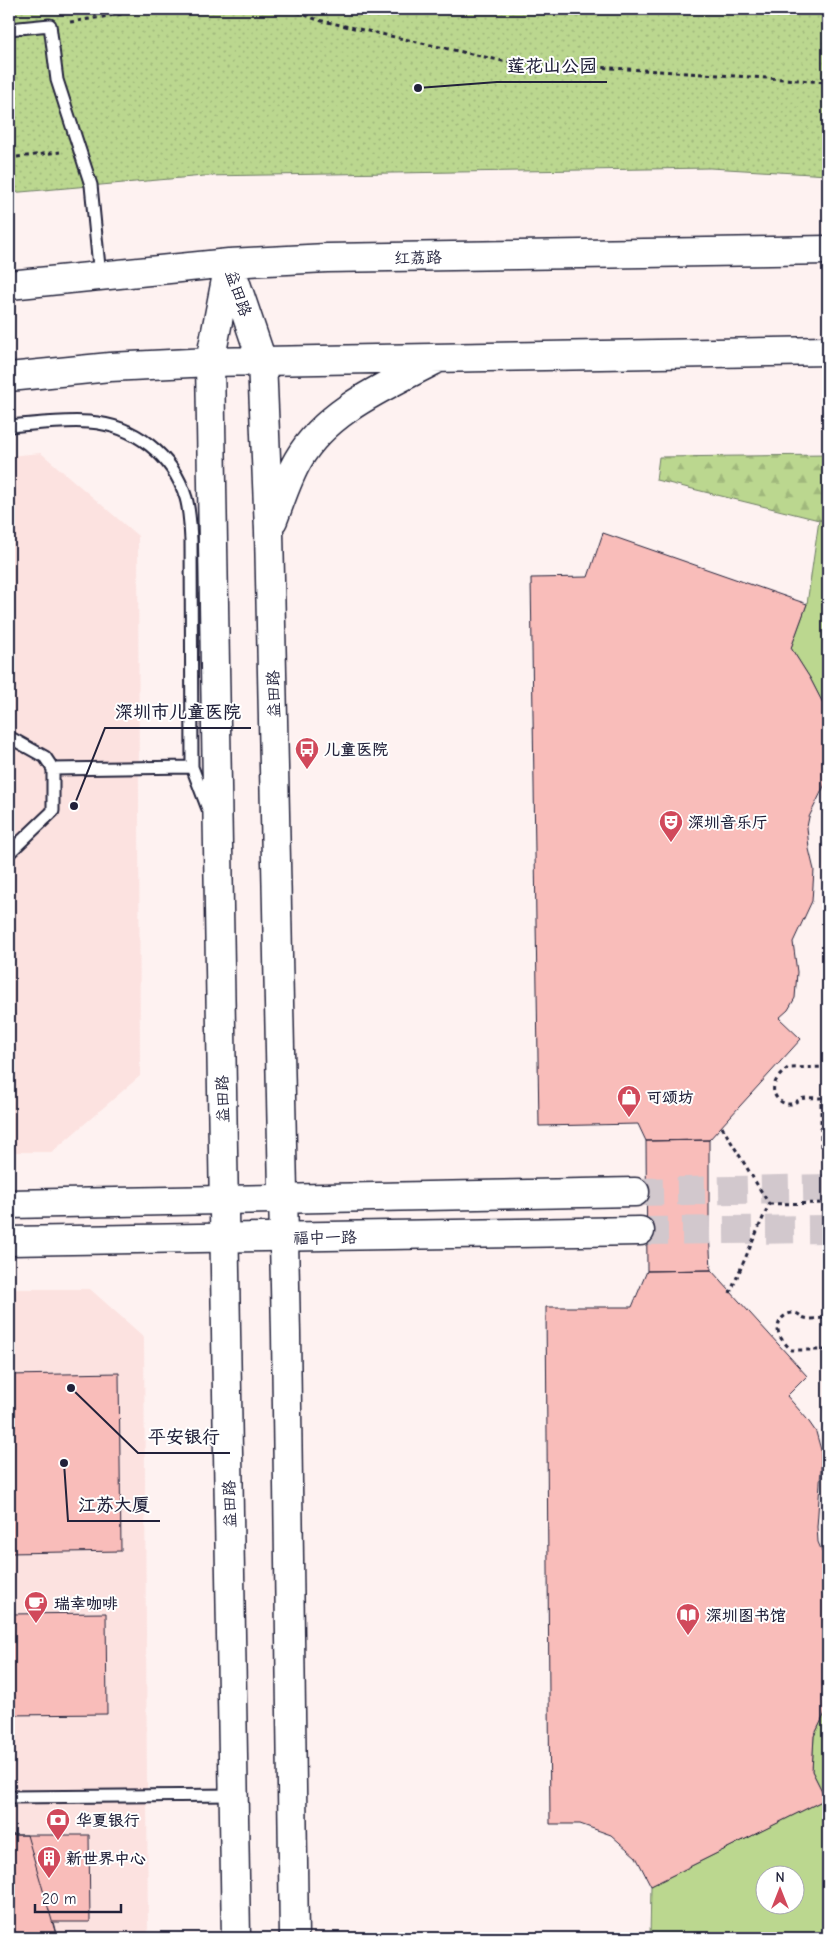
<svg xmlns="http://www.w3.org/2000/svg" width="837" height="1947" font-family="'Comic Neue','LXGW WenKai TC',sans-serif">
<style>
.built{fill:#fce2e0}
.grass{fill:#bbd78f;stroke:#6e7c65;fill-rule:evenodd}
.forest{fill:url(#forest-firs);stroke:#6e7c65}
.park{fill:url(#park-dots);stroke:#6e7c65}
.building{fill:#f9bdba;stroke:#22223b}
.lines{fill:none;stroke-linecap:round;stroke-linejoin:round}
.tertiary-tunnel{stroke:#d2c8cd;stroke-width:28;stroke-dasharray:28 14;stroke-linecap:butt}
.service-casing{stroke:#22223b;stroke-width:15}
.tertiary-casing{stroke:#22223b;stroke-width:31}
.primary-casing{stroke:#22223b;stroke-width:31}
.path{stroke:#22223b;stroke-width:3;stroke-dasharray:4 4;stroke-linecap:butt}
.service{stroke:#fff;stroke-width:11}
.tertiary{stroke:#fff;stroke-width:28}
.primary{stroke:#fff;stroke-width:28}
.path-bridge{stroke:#22223b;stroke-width:3;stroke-dasharray:4 4;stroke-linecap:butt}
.labels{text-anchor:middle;stroke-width:4;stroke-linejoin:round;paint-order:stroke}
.street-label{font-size:16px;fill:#22223b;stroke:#fff}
.poi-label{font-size:16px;font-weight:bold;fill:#22223b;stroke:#fff;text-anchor:start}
.leader{fill:none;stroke:#22223b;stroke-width:2}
.callout-dot{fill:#22223b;stroke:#fff;stroke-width:2}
.callout-label{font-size:18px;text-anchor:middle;font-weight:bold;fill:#22223b;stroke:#fff;stroke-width:4;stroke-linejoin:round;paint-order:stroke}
</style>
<defs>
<pattern id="forest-firs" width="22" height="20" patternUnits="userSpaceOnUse" patternTransform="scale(1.25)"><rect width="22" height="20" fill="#bbd78f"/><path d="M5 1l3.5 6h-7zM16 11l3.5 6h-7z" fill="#a0b87c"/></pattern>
<pattern id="park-dots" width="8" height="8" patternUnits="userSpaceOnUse" patternTransform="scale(1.25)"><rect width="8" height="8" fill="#bbd78f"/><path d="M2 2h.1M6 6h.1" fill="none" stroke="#a0b87c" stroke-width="1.8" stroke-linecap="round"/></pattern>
</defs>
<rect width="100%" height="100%" fill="#fef2f1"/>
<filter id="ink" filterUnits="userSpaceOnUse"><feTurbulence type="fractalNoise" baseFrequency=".02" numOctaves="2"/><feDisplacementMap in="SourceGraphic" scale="10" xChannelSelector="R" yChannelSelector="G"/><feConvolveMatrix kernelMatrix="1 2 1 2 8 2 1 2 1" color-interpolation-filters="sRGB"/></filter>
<g filter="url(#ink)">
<path class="built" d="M41,453L138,536L140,1076L52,1152H9V456Z
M9,1289H90L144,1337L148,1938H9Z"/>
<path class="grass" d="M819,520H828V713L810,678L791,648L807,604Z
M828,1707V1938H650L651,1886L826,1799L812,1771L814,1736ZM764,1874H794V1904H764Z"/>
<path class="forest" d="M828,455V520H819L656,480L659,457Z"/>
<path class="park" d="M9,9H828V175L710,168L204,176L9,193Z"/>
<path class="building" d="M603,533L807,604L791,648L810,678L828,713V778L809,817L807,827L809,849L814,870L812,901L793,942L797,972L795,998L788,1010L779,1018L801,1039L709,1140L646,1141L638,1124L539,1126L531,578L588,577Z
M709,1140V1231L711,1270L647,1271L646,1141Z
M711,1270L807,1376L787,1396L807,1419L816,1432L821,1450V1469L817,1527L818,1542L828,1566V1707L814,1736L812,1771L826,1799L651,1886L636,1857L611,1835L580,1824H550L546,1307H632L647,1271Z
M119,1373L121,1551L9,1553V1375Z
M106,1613L107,1714L9,1715V1614Z
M9,1835H27L57,1938H9Z
M9,1835H89L90,1922H53L57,1938H9Z"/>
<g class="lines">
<path class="tertiary-tunnel" d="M635,1192L828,1188
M640,1231L828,1229"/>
<g class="service-casing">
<path id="service" d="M9,29L50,25L57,80L91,185L100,277
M9,426C36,424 63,420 89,422C134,425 173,455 186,498C190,512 190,526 191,540L192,767L208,809
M9,737L45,757L53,769V811L9,853
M53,769L192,767
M9,1797L234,1795"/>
</g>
<g class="tertiary-casing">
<path id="tertiary" d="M9,1204L635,1192
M9,1241L640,1231"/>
</g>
<g class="primary-casing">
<path id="primary" d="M229,263L262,361L269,531L286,1333L294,1938
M229,264L210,362L236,1938
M9,285L229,263L327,258L828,250
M9,377L110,367L210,362L828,351
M273,520C281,500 287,479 298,460C327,410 386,386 435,360"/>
</g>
<path class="path" d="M290,9L318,20L503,61L828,82
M70,22L155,9
M9,158L60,152
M821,1147V1098C816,1098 806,1097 801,1099C797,1100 796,1103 791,1104C779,1105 770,1093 775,1083C777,1077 783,1072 788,1068L828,1067
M769,1204L828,1203
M824,1256L825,1318C820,1318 810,1320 805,1318C801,1317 800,1314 795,1313C783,1312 775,1324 779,1334C781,1340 787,1345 791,1350H828"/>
<use href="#service" class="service"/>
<use href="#tertiary" class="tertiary"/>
<use href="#primary" class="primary"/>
<path class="path-bridge" d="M722,1127L769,1204L730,1293"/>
</g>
</g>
<defs>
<g id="bus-pin" transform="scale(1.25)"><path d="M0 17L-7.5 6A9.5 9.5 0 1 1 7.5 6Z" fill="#d1495b" stroke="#fff"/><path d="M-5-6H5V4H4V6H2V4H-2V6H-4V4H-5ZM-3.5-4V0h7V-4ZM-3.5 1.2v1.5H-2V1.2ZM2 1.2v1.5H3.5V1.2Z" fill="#fff"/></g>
<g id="theatre-pin" transform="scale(1.25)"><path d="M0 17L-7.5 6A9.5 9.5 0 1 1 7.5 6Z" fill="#d1495b" stroke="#fff"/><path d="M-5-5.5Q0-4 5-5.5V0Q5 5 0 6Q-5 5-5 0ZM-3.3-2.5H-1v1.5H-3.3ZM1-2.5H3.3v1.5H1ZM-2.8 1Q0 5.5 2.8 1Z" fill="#fff"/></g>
<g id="shop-pin" transform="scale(1.25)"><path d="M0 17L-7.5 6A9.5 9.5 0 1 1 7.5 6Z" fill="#d1495b" stroke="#fff"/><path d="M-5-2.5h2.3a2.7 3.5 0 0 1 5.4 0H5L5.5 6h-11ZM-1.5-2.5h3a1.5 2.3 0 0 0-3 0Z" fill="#fff"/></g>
<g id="cafe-pin" transform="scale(1.25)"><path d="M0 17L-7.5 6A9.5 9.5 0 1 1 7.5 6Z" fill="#d1495b" stroke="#fff"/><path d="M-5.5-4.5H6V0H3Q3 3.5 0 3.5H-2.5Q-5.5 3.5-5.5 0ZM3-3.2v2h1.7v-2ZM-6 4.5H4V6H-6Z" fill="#fff"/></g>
<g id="library-pin" transform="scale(1.25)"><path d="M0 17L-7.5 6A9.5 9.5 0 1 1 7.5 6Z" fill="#d1495b" stroke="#fff"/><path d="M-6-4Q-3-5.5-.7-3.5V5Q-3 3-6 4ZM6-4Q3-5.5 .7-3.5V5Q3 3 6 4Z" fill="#fff"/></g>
<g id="bank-pin" transform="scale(1.25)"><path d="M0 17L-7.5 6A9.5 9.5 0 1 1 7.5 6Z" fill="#d1495b" stroke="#fff"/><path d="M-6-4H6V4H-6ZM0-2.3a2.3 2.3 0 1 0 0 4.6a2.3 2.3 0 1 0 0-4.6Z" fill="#fff"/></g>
<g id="building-pin" transform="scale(1.25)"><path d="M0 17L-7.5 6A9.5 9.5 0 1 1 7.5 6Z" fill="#d1495b" stroke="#fff"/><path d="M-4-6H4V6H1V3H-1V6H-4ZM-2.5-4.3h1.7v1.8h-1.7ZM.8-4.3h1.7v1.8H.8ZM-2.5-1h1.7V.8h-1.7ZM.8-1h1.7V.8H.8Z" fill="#fff"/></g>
</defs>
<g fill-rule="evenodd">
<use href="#bus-pin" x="307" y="749"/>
<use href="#theatre-pin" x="671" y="822"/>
<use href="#shop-pin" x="629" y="1097"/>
<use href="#cafe-pin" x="36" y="1603"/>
<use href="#library-pin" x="688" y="1615"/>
<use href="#bank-pin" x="58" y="1820"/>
<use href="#building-pin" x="49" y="1858"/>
</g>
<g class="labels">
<g class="street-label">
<text transform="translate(418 257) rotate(-1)" y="6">红荔路</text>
<text transform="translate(239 293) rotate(71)" y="6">益田路</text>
<text transform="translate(273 694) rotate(-91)" y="6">益田路</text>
<text transform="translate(222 1099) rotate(-91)" y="6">益田路</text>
<text transform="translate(325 1237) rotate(-1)" y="6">福中一路</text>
<text transform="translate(229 1504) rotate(-91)" y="6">益田路</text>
</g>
<g class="poi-label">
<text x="324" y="755">儿童医院</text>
<text x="688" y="828">深圳音乐厅</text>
<text x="646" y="1103">可颂坊</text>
<text x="54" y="1609">瑞幸咖啡</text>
<text x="706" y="1621">深圳图书馆</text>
<text x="76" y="1826">华夏银行</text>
<text x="66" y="1864">新世界中心</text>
</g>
</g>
<path class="leader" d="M418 88L497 82H607M74 806L105 728H251M71 1388L138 1453H230M64 1463L68 1521H160"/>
<g class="callout-dot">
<circle cx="418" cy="88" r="5"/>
<circle cx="74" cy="806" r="5"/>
<circle cx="71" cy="1388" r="5"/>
<circle cx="64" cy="1463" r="5"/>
</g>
<g class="callout-label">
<text x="552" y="72">莲花山公园</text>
<text x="178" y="718">深圳市儿童医院</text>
<text x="184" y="1443">平安银行</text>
<text x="114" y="1511">江苏大厦</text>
</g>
<rect width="837" height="1947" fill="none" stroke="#fff" stroke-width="30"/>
<rect x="15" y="15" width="807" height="1917" fill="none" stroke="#22223b" stroke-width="2" filter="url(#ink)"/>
<g transform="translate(780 1890)"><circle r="24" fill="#ffffff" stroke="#a7a7b1"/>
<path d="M0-4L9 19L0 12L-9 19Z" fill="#d1495b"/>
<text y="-8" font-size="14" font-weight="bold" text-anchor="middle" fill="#22223b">N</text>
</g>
<path d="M35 1904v8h86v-8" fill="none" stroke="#22223b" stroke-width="2.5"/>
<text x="42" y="1904" font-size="15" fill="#22223b" stroke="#ffffff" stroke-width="4" paint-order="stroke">20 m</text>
</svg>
